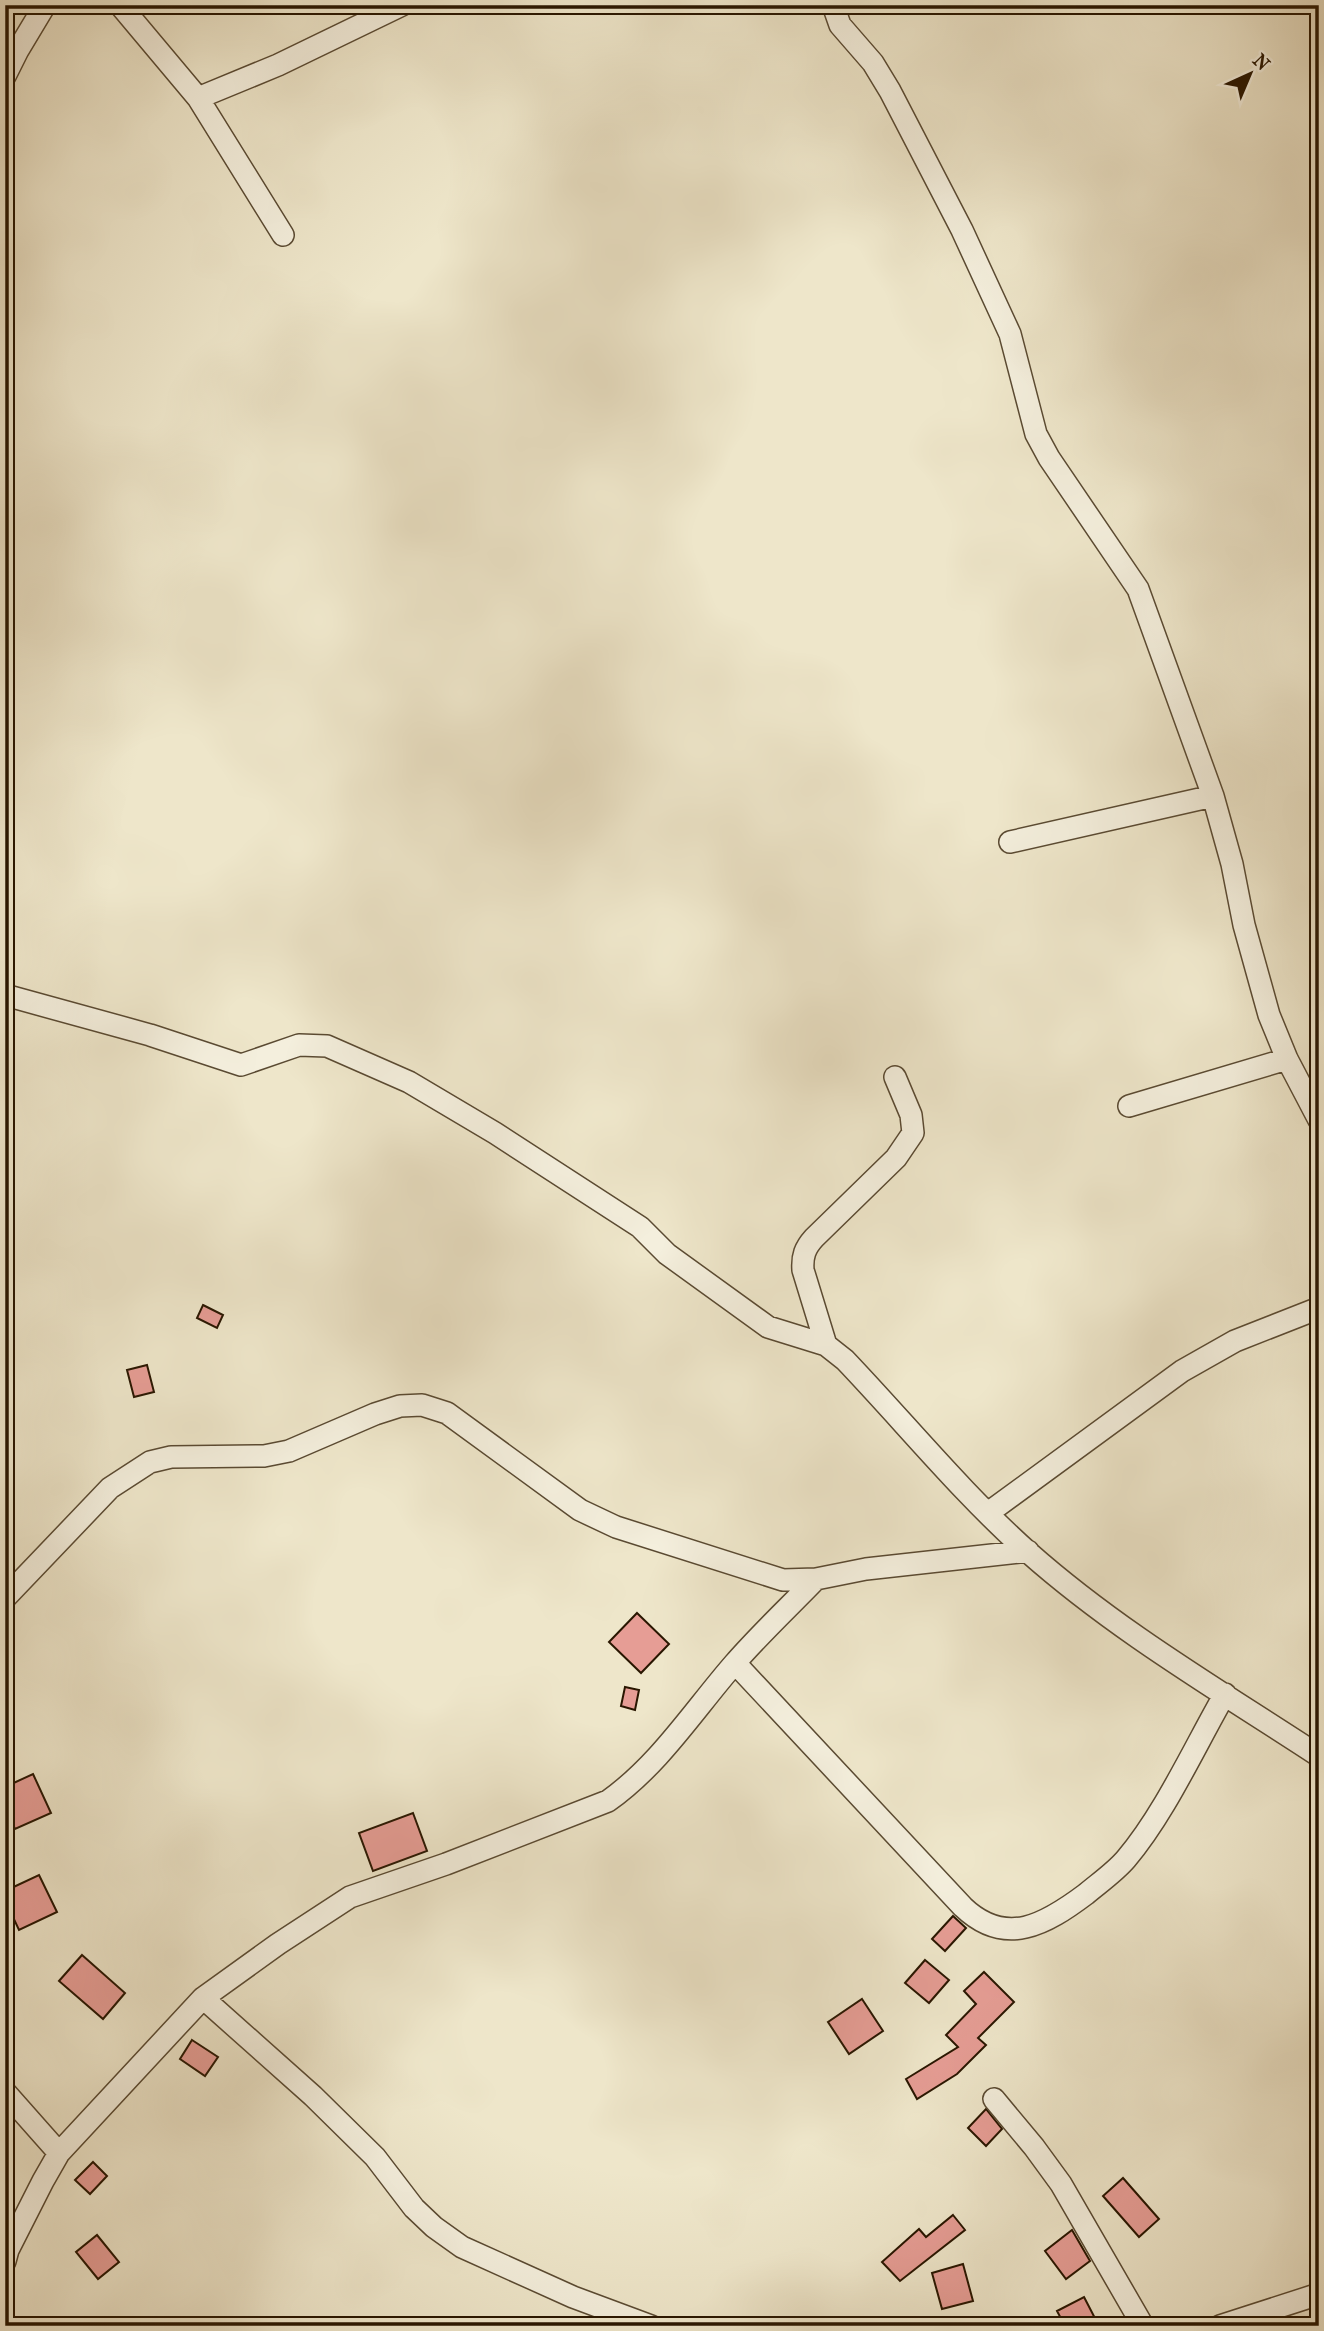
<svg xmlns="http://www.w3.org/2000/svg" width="1324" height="2331" font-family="'IM FELL French Canon',serif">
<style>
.building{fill:#e69d95;stroke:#291600;stroke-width:2}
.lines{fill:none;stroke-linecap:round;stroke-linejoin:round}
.minor-casing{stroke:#5a4a32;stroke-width:24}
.minor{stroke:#f4efdd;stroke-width:21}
</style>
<rect width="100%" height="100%" fill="#eee6ca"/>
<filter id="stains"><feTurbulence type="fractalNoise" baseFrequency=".00286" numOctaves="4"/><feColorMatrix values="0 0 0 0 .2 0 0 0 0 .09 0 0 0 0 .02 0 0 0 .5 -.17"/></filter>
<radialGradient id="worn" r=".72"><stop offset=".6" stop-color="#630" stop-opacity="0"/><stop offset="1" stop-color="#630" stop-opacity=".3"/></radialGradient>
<path class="building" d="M203,1305L223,1315L217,1328L197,1318Z
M147,1365L154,1392L134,1397L127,1370Z
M637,1613L669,1644L641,1673L609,1642Z
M625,1687L639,1690L635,1710L621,1706Z
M33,1774L51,1813L15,1829L5,1808V1787Z
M413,1813L427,1851L373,1871L359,1833Z
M39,1875L57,1912L19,1930L5,1900V1891Z
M953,1916L966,1928L945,1951L932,1939Z
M82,1955L125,1993L103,2019L59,1981Z
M925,1960L949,1980L929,2003L905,1983Z
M984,1972L1014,2002L978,2038L986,2045L957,2074L917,2099L906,2079L958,2047L946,2035L976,2004L964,1991Z
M862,1999L883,2031L849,2054L828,2022Z
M192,2040L218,2057L205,2076L180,2059Z
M986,2109L1002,2129L986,2146L968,2128Z
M93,2162L107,2176L90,2194L75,2180Z
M1123,2178L1159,2219L1139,2237L1103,2196Z
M953,2215L965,2230L900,2281L882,2262L919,2229L926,2237Z
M1072,2230L1090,2261L1066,2279L1045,2251Z
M97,2235L119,2262L98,2279L76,2252Z
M963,2264L973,2301L942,2309L932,2273Z
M1084,2297L1099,2326H1065L1057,2311Z"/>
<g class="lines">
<g class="minor-casing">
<path id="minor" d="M120,5L198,98L283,235
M833,5L840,25L873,63L890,91L962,230L1010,334L1036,434L1049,458L1138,589L1213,796L1232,864L1244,925L1269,1015L1287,1059L1319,1120
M5,76L18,50L45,5
M198,98L278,65L402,5
M1010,842L1213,796
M5,995L150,1035L241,1065L299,1045L327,1046L409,1082L495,1133L640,1227L667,1254L768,1327L826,1345L845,1360C906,1424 962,1493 1028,1552C1117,1631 1220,1691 1319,1756
M1129,1106L1287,1059
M826,1345L803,1270C802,1256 805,1248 814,1238L896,1158L913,1133L911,1115L895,1077
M988,1513L1182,1371L1235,1341L1319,1308
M5,1598L110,1488L150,1462L171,1457L264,1456L289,1451L375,1414L400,1406L422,1405L447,1413L580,1510L616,1527L783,1580L816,1579L866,1569L1028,1551
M735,1663L963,1907C1006,1948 1046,1924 1086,1894C1099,1883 1115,1872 1126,1859C1165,1813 1195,1746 1225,1694
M203,1998L313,2096L375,2157L414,2208L434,2227L462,2247L573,2297L651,2326
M5,2092L59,2153
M994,2099L1034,2147L1061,2184L1143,2326
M5,2261L8,2250L43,2181L59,2153L203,1998L278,1944L350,1897L446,1864L608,1801C659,1765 694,1710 734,1664C760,1634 789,1607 816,1579
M1220,2326L1319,2294"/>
</g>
<use href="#minor" class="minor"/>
</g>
<rect width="1324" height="2331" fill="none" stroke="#eee6ca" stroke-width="28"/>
<rect x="7" y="7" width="1310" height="2317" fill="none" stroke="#291600" stroke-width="3.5"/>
<rect x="14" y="14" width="1296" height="2303" fill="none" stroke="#291600" stroke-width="2"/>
<g transform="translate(1250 74) rotate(44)" stroke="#f4efdd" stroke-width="5" paint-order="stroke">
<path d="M0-5L12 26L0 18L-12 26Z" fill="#291600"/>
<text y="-10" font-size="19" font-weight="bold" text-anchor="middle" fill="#291600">N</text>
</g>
<rect width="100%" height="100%" filter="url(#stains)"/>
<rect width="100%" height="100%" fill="url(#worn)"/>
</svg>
